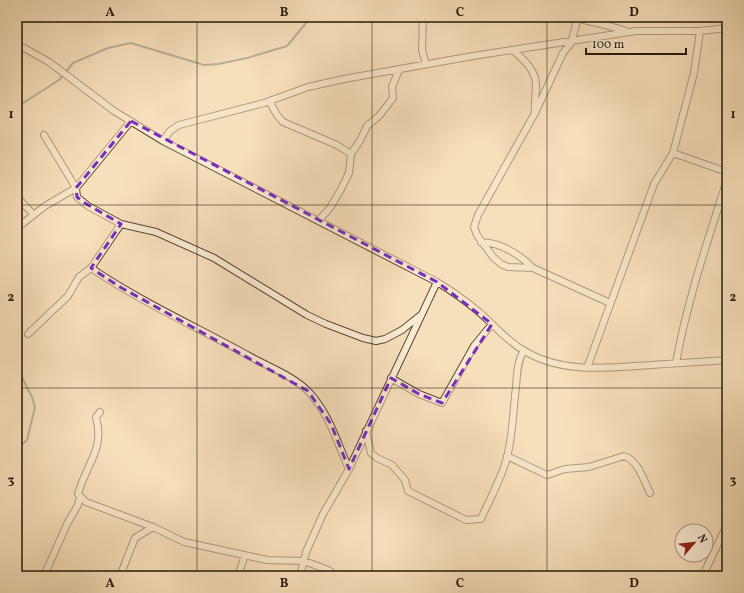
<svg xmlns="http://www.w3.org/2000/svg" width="744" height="593" font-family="Vollkorn,serif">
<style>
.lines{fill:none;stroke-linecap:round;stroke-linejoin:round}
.stream{stroke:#6f7971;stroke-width:2}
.minor-casing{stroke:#594a33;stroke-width:8}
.minor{stroke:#f9ead3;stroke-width:6}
.marked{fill:none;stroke:#7b2cbf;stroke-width:3;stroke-dasharray:8 5;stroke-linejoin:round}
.grid{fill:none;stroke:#251806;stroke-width:1;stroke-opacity:0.55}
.neatline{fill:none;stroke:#251806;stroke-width:1.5}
.grid-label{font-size:13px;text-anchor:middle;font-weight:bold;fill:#251806}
</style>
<rect width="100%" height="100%" fill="#f6dfbb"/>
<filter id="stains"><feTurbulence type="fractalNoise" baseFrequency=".005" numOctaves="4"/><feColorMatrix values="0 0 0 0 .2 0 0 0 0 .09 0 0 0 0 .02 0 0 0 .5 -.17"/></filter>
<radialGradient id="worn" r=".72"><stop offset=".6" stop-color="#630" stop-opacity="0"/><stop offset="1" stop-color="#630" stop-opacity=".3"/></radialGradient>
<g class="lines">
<path class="stream" d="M17,107L59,80L73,63L108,48L131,43L204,65L218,64L247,58L287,46L311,17
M17,368L32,397L35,407L27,440L21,445L17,453"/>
<g class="minor-casing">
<path id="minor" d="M423,17L422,50L426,64
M578,17L571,43L563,53L535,113L478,215L474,227L477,235L493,257L501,264L508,267L533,268L610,303
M578,18C594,24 612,25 628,32
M17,44L49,62L114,111L163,141L437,282C452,291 466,301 479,312C494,325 506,340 523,350C561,374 608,368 651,365C676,363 702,362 727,360
M513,50C523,59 536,70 536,85C536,95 534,102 535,113
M269,101L277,115L283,122L337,145L351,154
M44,135L76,188L77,197L88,206L121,224L156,232L214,258L307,315L326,324L363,338L376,341L385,339L402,330L422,314
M163,141L170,131L179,125L264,103L308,87L344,79L473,56L636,31H700L727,28
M673,153L727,172
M17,197L33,214
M319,220L330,208L340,191L349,173L351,154L361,139L367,126L379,116L393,98L392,87L399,70
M17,228L45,206L76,188L131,121
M481,242C501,243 519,254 533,268
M91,268C141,302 197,327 251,357C269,367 293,376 308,391C329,413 337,442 349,469
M28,334L68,296L79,277L91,268L121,224
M676,363C687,301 708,240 727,180
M587,368L654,184L673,153L694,73L700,31
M391,378L419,394L442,403L474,346L492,324
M100,412L96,417C105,450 86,464 78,494L86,502L153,527L184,542L267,560L304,561L328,570L337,576
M366,431L371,453L377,458L392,465L405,480L408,491L466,520L481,519C490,498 502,478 507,457C513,434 513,410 516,387C517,376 517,360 524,351
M507,456L547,475L565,469L589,467L624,456C638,460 644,481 650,493
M706,569L727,525
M44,576L67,524L78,505L80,497
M120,576L135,538L153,527
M238,576L245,555
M300,576L306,552L323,514L349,469L437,282"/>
</g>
<use href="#minor" class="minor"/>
</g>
<path d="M0 0H744V593H0ZM131,121L437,282L492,324L442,403L419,394L391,378L349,469L331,424L308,391L120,287L91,268L121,224L83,202L77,197L76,188Z" fill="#f6dfbb" fill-opacity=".55" fill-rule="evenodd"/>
<path class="marked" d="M131,121L437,282L492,324L442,403L419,394L391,378L349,469L331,424L308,391L120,287L91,268L121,224L83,202L77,197L76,188Z"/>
<path class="grid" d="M197,17V576M372,17V576M547,17V576M17,205H727M17,388H727"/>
<rect width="744" height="593" fill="none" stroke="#f6dfbb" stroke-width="44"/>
<g transform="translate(694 543) rotate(62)"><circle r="19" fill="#f9ead3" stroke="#a49681"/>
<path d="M0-3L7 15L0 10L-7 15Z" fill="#8f2418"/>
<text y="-6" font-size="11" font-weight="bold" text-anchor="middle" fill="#251806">N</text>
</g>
<path d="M586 48v6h100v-6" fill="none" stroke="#251806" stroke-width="2"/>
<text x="592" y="48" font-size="12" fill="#251806" stroke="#f9ead3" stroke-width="3" paint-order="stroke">100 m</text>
<rect x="22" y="22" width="700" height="549" class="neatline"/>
<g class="grid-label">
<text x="110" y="16">A</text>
<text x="284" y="16">B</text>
<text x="460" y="16">C</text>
<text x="634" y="16">D</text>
<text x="11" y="118">1</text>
<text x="733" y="118">1</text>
<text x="11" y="301">2</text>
<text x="733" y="301">2</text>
<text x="11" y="484">3</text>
<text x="733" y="484">3</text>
<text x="110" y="587">A</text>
<text x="284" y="587">B</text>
<text x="460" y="587">C</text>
<text x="634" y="587">D</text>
</g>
<rect width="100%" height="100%" filter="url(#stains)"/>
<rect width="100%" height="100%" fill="url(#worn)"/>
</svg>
